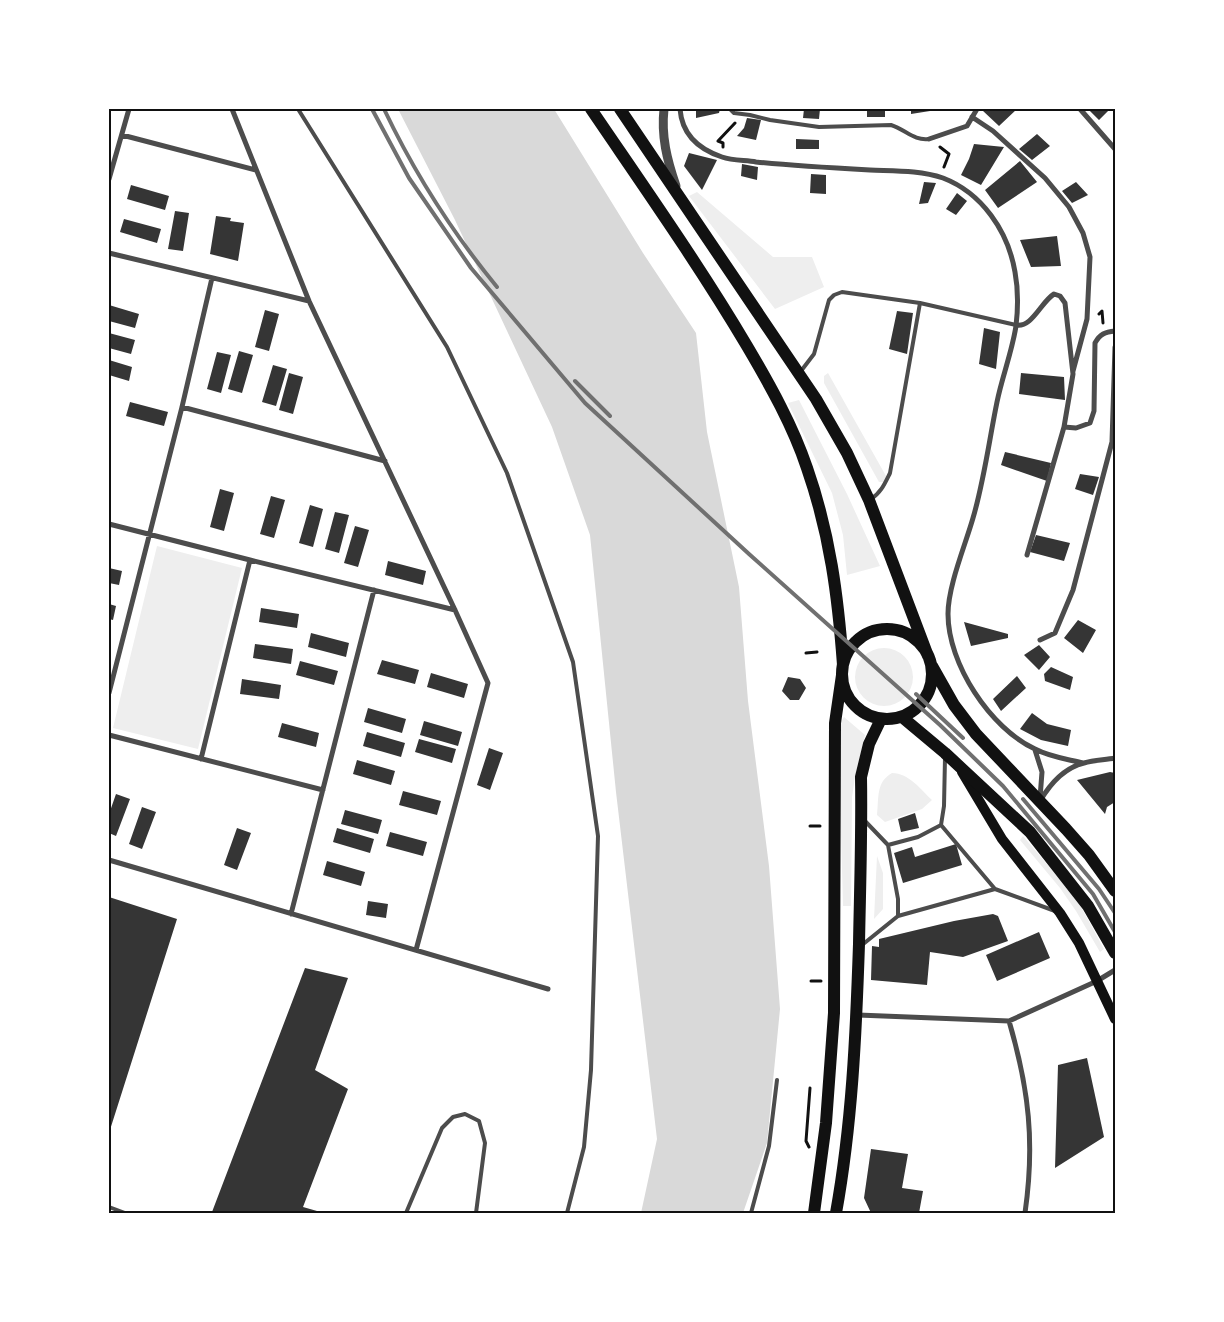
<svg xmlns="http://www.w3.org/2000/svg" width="1224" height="1322" font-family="Helvetica,sans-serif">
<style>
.green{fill:#eee}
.water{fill:#d9d9d9}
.building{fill:#353535}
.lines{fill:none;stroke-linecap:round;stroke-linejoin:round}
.path{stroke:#111;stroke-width:3}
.service{stroke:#4c4c4c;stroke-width:4}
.minor{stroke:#4c4c4c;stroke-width:5}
.tertiary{stroke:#4c4c4c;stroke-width:9}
.secondary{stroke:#111;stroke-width:10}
.primary{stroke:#111;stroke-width:12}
.rail{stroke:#707070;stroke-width:4}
.neatline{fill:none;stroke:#111;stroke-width:2}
</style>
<rect width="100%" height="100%" fill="#fff"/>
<path class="green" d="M697,192L773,257H812L824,287L775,309L689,196Z
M828,373L886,476V480L883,482H879L824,383V376Z
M799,400L847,494L880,566L847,575L843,535L832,493L788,403Z
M157,546L242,568L198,749L113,728Z
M855 677a29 29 0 1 1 58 0a29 29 0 1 1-58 0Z
M844,717L865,735L855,777L852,797L851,906H843L838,726Z
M892,773C909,773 921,790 932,800L922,809L885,822L877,815C879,797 876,782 892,773Z
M1023,836L1063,883L1081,907L1104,949L1100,952L1076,911L1060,888L1020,840Z
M877,856L883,873V909L874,919Z"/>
<path class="water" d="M398,109H554L643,253L696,333L707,432L739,587L748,701L769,866L780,1009L767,1143L743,1213H641L657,1139L616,792L590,535L552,427L455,220Z"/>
<path class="building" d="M696,109H720L719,113L696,118Z
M804,109H820L819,119L803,118Z
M867,109H885V117H867Z
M911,109H930V111L911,114Z
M983,109H1017L999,126L982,110Z
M1088,109H1110L1099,120Z
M747,118L761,120L756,140L737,136L744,128Z
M1037,134L1050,146L1032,160L1019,149Z
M796,139L819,140V149H796Z
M974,144L1004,147L981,185L961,175L969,159Z
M689,153L717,160L702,190L684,166Z
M1020,161L1037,182L998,208L985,190Z
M742,164L758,167L757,180L741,176Z
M811,174L826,175V194L810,193Z
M924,182L936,183L928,203L919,204Z
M1076,182L1088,195L1072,203L1062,191Z
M131,185L169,196L165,210L127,199Z
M957,193L967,201L956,215L946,209Z
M175,211L189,213L183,251L168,249Z
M216,216L231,218L230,221L244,223L238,261L210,254Z
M124,219L161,229L157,243L120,232Z
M1057,236L1061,266L1031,267L1020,240Z
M109,305L139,314L135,328L109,321Z
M265,310L279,314L269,351L255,347Z
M897,311L913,313L907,354L889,349Z
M984,328L1000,332L996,369L979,364Z
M109,333L135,340L131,354L109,348Z
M239,351L253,355L242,393L228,389Z
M217,352L231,355L221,393L207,389Z
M109,360L132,367L129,381L109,375Z
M273,365L287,369L276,406L262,402Z
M289,373L303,377L293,414L279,410Z
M1021,373L1064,377L1065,400L1019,394Z
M130,402L168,412L164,426L126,416Z
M1005,452L1051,463L1047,481L1001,465Z
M1080,474L1099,477L1093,495L1075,489Z
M220,489L234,493L224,531L210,527Z
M271,496L285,500L274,538L260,534Z
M310,505L323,509L313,547L299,543Z
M335,512L349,515L339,553L325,549Z
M355,526L369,530L358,567L344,563Z
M1036,535L1070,543L1064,561L1030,552Z
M388,561L426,571L423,585L385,575Z
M109,568L122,571L119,585L109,583Z
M109,604L116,606L113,620L109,619Z
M261,608L299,614L297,628L259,622Z
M1078,620L1096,630L1083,653L1064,638Z
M964,622L1008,634V638L971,646Z
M311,633L349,643L346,657L308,647Z
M255,644L293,649L291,664L253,658Z
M1039,645L1050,657L1039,670L1024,655Z
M382,660L419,670L415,684L377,674Z
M300,661L338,671L334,685L296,675Z
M1051,667L1073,677L1070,690L1045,681L1044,674Z
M431,673L468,684L464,698L427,687Z
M1017,676L1026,688L1001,711L993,699Z
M788,677L800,679L806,688L799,700H790L782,691Z
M242,679L281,685L279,699L240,694Z
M368,708L406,719L402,733L364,722Z
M1032,713L1047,724L1071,730L1068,746L1041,740L1020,729Z
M424,721L462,732L458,746L420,735Z
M282,723L319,733L316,747L278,737Z
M367,732L405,743L401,757L363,746Z
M419,739L456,749L452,763L415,752Z
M489,748L503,753L490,790L477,785Z
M357,760L395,771L391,785L353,774Z
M1110,772L1115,773V802L1107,807L1105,814L1077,780Z
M403,791L441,801L437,815L399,805Z
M116,794L130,799L116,836L109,833V814Z
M142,807L156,812L142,849L129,844Z
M345,810L382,820L378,834L341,824Z
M915,813L919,828L901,832L898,819Z
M237,828L251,833L237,870L224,865Z
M337,828L374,839L370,853L333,842Z
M390,832L427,842L423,856L386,846Z
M956,844L962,865L903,883L894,853L912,847L915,857Z
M327,861L365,872L361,886L323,875Z
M109,897L177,919L109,1133Z
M368,901L388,904L386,918L366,915Z
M993,914L998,916L1008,941L963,957L930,952L927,985L871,980L872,946L879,947V939L954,921Z
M1039,932L1050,958L997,981L986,955Z
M305,968L348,978L315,1070L348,1089L303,1207L324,1213H214L212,1212Z
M1087,1058L1104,1137L1055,1168L1058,1065Z
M871,1149L908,1154L902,1188L923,1191L919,1213H871L864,1198Z"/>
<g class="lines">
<path class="path" d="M723,147V143L718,141L735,123
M940,147L949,154L944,167
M1099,314L1102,311L1103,323
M806,653L817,652
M810,826H820
M811,981H821
M809,1147L806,1141L810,1088"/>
<path class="service" d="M298,109L447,347L507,473L573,662L598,836L591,1070L584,1147L567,1213
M730,109L734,113L750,115L770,120L819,127L891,125C906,130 914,141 929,139
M801,371L814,354L829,300L834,295L842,292L920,303L1016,325
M871,499C881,493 885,483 890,473L920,303
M945,758L944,806L941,825L995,889L1055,911
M865,821L888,845L898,899V916
M888,845L918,837L941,825
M862,945L898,916L995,889
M109,1207L125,1213
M406,1213L442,1128L453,1117L465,1114L479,1121L485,1143L476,1213
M751,1213L769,1146L777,1080"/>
<path class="minor" d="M232,109L309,301L455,610L488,683L416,950
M680,109C682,135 698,149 722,157C733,161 746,160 756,162C794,166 832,168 870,170C894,171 920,170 943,178C982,193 1008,231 1015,272C1018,288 1018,309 1016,326C1012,352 1002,377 997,402C989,441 984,481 973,518C965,546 948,586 948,614C948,664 990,728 1035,749C1050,757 1067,759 1083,763
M1080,109L1115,149
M972,117L993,131L1045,178L1069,207L1083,233L1090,257L1087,319L1073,371
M122,135L256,170
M929,139L967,126L977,109
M109,179L129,109
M109,253L309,301
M1016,325C1032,328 1041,302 1054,294L1060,296L1065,303L1073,374L1064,427L1027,555
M182,407L385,461
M1064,427L1076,428L1090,423L1094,411L1095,343C1100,334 1105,332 1115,331
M109,524L250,560L455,610
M1040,640L1055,633L1073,590L1112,442L1115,347
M109,693L182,407L212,278
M109,735L323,790
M1035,750L1042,772L1040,798
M201,759L250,560
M1040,801C1050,784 1063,768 1084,763C1094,760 1105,760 1115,758
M109,860L548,989
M291,914L374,590
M858,1015L1009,1021L1097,981L1115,970
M1009,1021C1029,1089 1035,1143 1025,1213"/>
<path class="tertiary" d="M664,109C661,136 667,160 676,186"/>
<path class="secondary" d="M962,772L1002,839L1060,913L1079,943L1115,1019"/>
<path class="primary" d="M591,109C644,187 699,265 747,346C770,385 793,426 807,468C830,534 838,596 843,665
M620,109L816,399L847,453L869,500L928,656
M842 674a45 45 0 1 1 90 0a45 45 0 1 1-90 0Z
M932,666L954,705L976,734L1066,829L1089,855L1115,891
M902,717L945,753L1030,832L1088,906L1115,953
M814,1213L826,1123L834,1013L835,723L842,675
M836,1213C852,1124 856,1035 859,944C860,888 862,832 861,777L869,744L881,719"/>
<path class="rail" d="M372,109L409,178L471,268L585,403L749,554L940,725L1003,786L1093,894L1115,932
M384,109C414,172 452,232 497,287
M575,381L610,416
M916,694L963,738
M1023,799L1099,889L1115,913"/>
</g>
<rect width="1224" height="1322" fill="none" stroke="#ffffff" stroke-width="220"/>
<rect x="110" y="110" width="1004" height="1102" class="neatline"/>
</svg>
